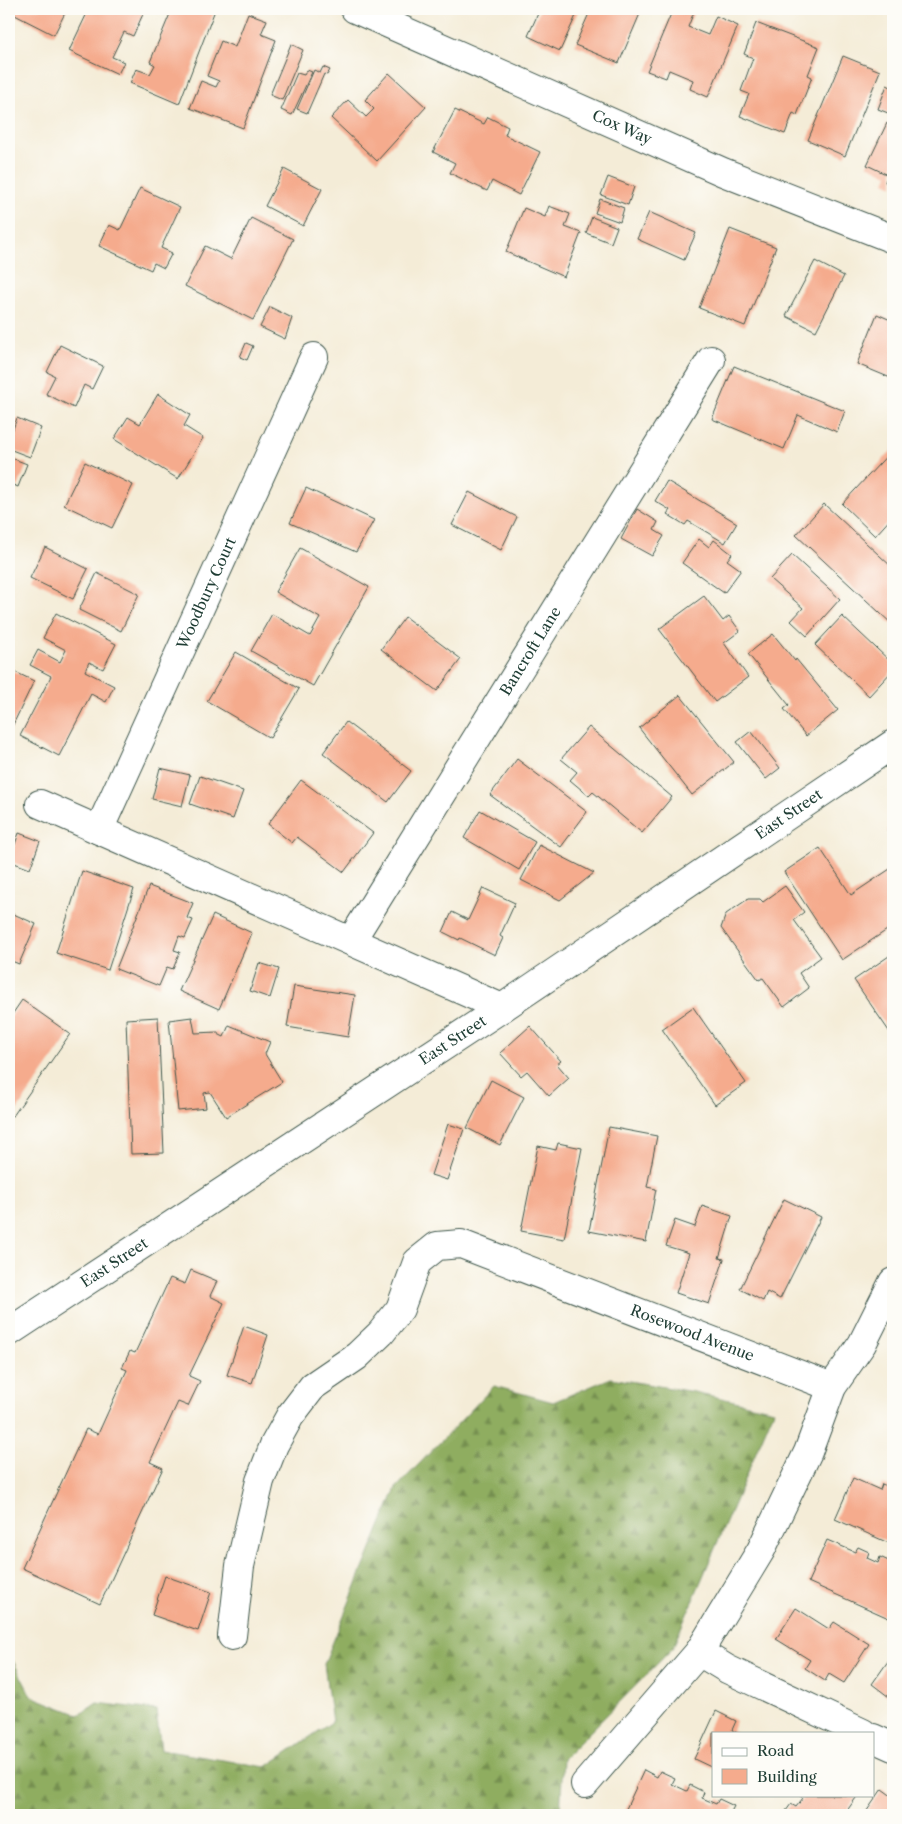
<svg xmlns="http://www.w3.org/2000/svg" width="902" height="1824" font-family="'Libre Caslon Text',serif">
<style>
.forest{fill:url(#forest-firs);stroke:#57754a}
.building{fill:#f5ab8d}
.lines{fill:none;stroke-linecap:round;stroke-linejoin:round}
.minor-casing{stroke:#3f574c;stroke-width:30}
.secondary-casing{stroke:#3f574c;stroke-width:30}
.minor{stroke:#fff;stroke-width:28}
.secondary{stroke:#fff;stroke-width:28}
.labels{text-anchor:middle;stroke-width:5;stroke-linejoin:round;paint-order:stroke}
.street-label{font-size:15px;fill:#1f3d34;stroke:#fdfcf7}
</style>
<defs>
<pattern id="forest-firs" width="22" height="20" patternUnits="userSpaceOnUse" patternTransform="scale(1.25)"><rect width="22" height="20" fill="#8fad60"/><path d="M5 1l3.5 6h-7zM16 11l3.5 6h-7z" fill="#748e50"/></pattern>
</defs>
<rect width="100%" height="100%" fill="#fdfcf7"/>
<filter id="ink" filterUnits="userSpaceOnUse"><feTurbulence type="fractalNoise" baseFrequency=".02" numOctaves="2"/><feDisplacementMap in="SourceGraphic" scale="10" xChannelSelector="R" yChannelSelector="G"/><feConvolveMatrix kernelMatrix="1 2 1 2 8 2 1 2 1" color-interpolation-filters="sRGB"/></filter>
<filter id="wash" filterUnits="userSpaceOnUse"><feTurbulence type="fractalNoise" baseFrequency=".0096" numOctaves="4" result="noise"/><feDisplacementMap in="SourceGraphic" scale="20" xChannelSelector="R" yChannelSelector="G"/><feGaussianBlur stdDeviation="1.12" result="paint"/><feColorMatrix in="noise" values="0 0 0 0 0 0 0 0 0 0 0 0 0 0 0 0 0 1.4 0 .05"/><feComposite in="paint" operator="in"/></filter>
<g filter="url(#wash)">
<rect width="100%" height="100%" fill="#f4ecd7"/>
<path class="forest" d="M611,1378L694,1392L774,1410L672,1649L563,1759L560,1815H9V1653L31,1696L79,1715L97,1703L156,1710L161,1750L266,1767L332,1722L324,1664L396,1488L494,1386L553,1402Z"/>
<g id="blocks">
<path class="building" d="M9,9H67L54,35L9,12Z
M89,9H135L144,12L133,36L124,32L112,57L124,62L118,74L69,51Z
M172,9L215,10L179,104L130,83L136,69L150,74L155,65L150,62Z
M540,9H579L560,51L528,36Z
M591,9H642L619,63L575,45Z
M673,9H695L688,27L708,35L716,16L738,26L708,97L690,89L693,80L669,70L666,78L647,71Z
M248,13L267,20L261,34L276,40L243,128L190,108L201,81L216,87L219,81L207,76L221,41L235,47Z
M756,23L819,47L808,75L812,77L797,115L793,113L785,134L740,116L749,94L741,91L753,58L744,54Z
M291,44L303,50L282,100L270,95Z
M843,56L880,71L845,156L808,140Z
M323,67L330,70L327,75L324,74L307,113L297,109L314,70L320,73Z
M307,70L312,72L292,115L281,110L297,73L304,75Z
M389,73L426,107L377,161L331,118L348,100L366,117L374,109L365,100Z
M887,85L893,88V115L878,109Z
M455,110L484,124L488,117L508,127L505,135L540,152L519,195L492,181L487,191L450,173L455,163L433,152Z
M887,123L893,127V186L885,182L888,175L867,165Z
M284,169L322,189L303,226L265,206Z
M608,177L634,187L628,205L601,195Z
M140,188L180,207L161,248L172,253L164,268L154,263L151,270L99,246L109,225L120,230Z
M600,199L624,208L620,222L595,213Z
M549,206L570,214L565,227L581,233L564,277L506,252L524,208L545,217Z
M649,212L696,233L684,260L637,239Z
M592,217L617,227L611,243L586,233Z
M251,218L293,239L253,320L185,286L205,246L231,259Z
M730,229L776,247L745,326L699,308Z
M815,261L844,276L816,331L786,316Z
M270,307L292,318L285,339L260,327Z
M877,314L893,321V379L857,364Z
M246,343L253,346L247,360L240,357Z
M60,345L103,366L92,389L84,385L74,408L46,394L55,376L47,372Z
M734,366L845,411L837,432L798,415L784,449L712,419Z
M158,394L190,415L184,426L203,438L178,479L114,439L128,417L140,424Z
M17,418L41,428L30,457L9,449V440Z
M893,449V516L875,536L842,504Z
M9,457L27,464L18,487L9,483Z
M85,462L133,485L112,528L64,505Z
M667,481L737,523L725,543L688,521L685,525L667,514L670,510L655,501Z
M306,488L374,520L356,552L290,523Z
M469,492L517,517L501,550L452,525Z
M824,504L893,568V625L796,535Z
M637,509L658,522L654,530L664,536L652,556L621,539Z
M699,539L709,547L714,540L732,554L727,560L741,570L724,593L682,563Z
M45,547L88,569L73,599L30,578Z
M300,548L369,587L313,686L251,651L272,614L310,636L320,618L275,592Z
M792,555L840,599L807,636L791,621L803,608L770,579Z
M97,573L139,594L121,631L79,610Z
M704,596L723,621L729,616L740,631L724,643L748,677L715,702L659,629Z
M56,613L116,644L103,669L89,662L85,671L114,686L106,702L91,694L59,756L20,736L51,676L30,665L38,650L60,662L66,650L43,638Z
M842,616L893,664V670L869,696L815,645Z
M405,617L461,659L437,691L381,649Z
M773,634L795,661L796,659L838,710L806,736L784,709L789,705L748,654Z
M236,652L299,689L270,738L207,701Z
M13,671L34,681L9,733V679Z
M680,695L734,762L692,795L639,728Z
M346,722L411,771L388,802L323,753Z
M589,727L672,797L642,833L593,792L589,796L570,780L577,772L561,759Z
M751,731L780,768L766,779L737,742Z
M517,759L587,812L561,847L490,795Z
M160,768L190,775L182,806L152,799Z
M200,776L243,791L233,819L190,804Z
M301,780L373,833L344,872L297,837L292,843L268,824Z
M480,810L535,842L519,870L464,838Z
M893,826V839L887,830Z
M19,833L40,841L30,869L9,861Z
M539,845L594,873L560,900L521,880Z
M820,848L851,895L893,867V926L842,960L784,872Z
M82,871L134,889L108,970L56,953Z
M149,886L193,903L187,918L193,920L185,938L179,936L174,950L180,952L173,969L167,967L159,986L116,969Z
M785,886L804,912L794,920L821,957L799,973L809,988L784,1007L763,978L759,980L721,928L726,914L748,899H760L763,902Z
M483,888L515,903L500,936L503,938L495,955L460,938L459,940L443,932L452,912L468,920Z
M9,912L36,924L19,964L9,960Z
M213,915L252,933L219,1009L179,991Z
M889,956L893,962V1037L854,980Z
M259,963L279,969L270,998L250,991Z
M294,986L355,995L348,1037L287,1027Z
M22,1000L70,1034L13,1116L9,1114V1019Z
M693,1007L746,1083L715,1105L662,1029Z
M158,1017L164,1153L131,1154L126,1019Z
M192,1017L195,1033L218,1032V1034L224,1037L229,1025L270,1042L265,1054L282,1082L226,1117L210,1092L204,1093L206,1108L178,1111L169,1020Z
M530,1026L561,1061L557,1064L569,1078L549,1096L527,1071L521,1076L500,1053Z
M491,1080L524,1097L500,1145L467,1128Z
M448,1124L464,1129L447,1180L431,1175Z
M609,1127L657,1136L647,1187L656,1189L646,1242L589,1231Z
M558,1143L582,1148L564,1239L521,1231L538,1146L556,1150Z
M784,1199L821,1217L780,1299L767,1292L763,1301L740,1289Z
M702,1206L732,1216L719,1258L724,1259L709,1304L676,1293L689,1253L666,1246L675,1220L695,1227Z
M191,1270L217,1281L210,1296L224,1303L189,1376L200,1381L188,1406L178,1402L150,1462L163,1468L100,1604L22,1568L86,1429L98,1434L127,1370L122,1368L130,1351L135,1353L170,1278L185,1284Z
M244,1326L268,1335L252,1383L227,1375Z
M853,1478L880,1490L882,1484L893,1489V1545L835,1519Z
M827,1540L855,1552L858,1547L869,1552L867,1558L878,1563L880,1557L893,1563V1620L808,1582Z
M165,1576L211,1592L198,1631L152,1615Z
M796,1608L829,1629L834,1622L869,1644L844,1683L829,1674L825,1681L805,1668L810,1660L776,1639Z
M893,1654V1700L872,1684Z
M716,1711L736,1721L732,1730L737,1733H713V1768L694,1759Z
M644,1770L657,1777L660,1771L675,1778L672,1784L687,1791L690,1785L704,1792L702,1798L716,1804L719,1799L734,1806L731,1812L739,1815H634L625,1811Z
M882,1789L893,1797V1815H864Z
M799,1795H858L844,1815H783L791,1804L796,1807L803,1798Z"/>
</g>
</g>
<g filter="url(#ink)">
<use href="#blocks" fill-opacity="0" stroke="#3f574c" stroke-width="1"/>
<g class="lines">
<g class="minor-casing">
<g id="minor">
<path id="s1" d="M355,9L723,172L893,239"/>
<path d="M40,804L502,1008"/>
<path id="s2" d="M99,830L314,357"/>
<path id="s3" d="M351,941L711,360"/>
<path id="s4" d="M232,1636L240,1566L260,1481L274,1445L290,1416L313,1386L357,1356L381,1333L400,1309L417,1262L437,1246L461,1244L832,1387"/>
<path d="M699,1652L727,1669L863,1733"/>
<path d="M873,1738L893,1747"/>
<path d="M585,1784L699,1652L761,1550L808,1452L832,1387L862,1344L893,1282"/>
</g>
</g>
<g class="secondary-casing">
<g id="secondary">
<path id="s5" d="M9,1332L502,1008L893,744"/>
</g>
</g>
<use href="#minor" class="minor"/>
<use href="#secondary" class="secondary"/>
</g>
</g>
<g class="labels">
<g class="street-label">
<text dy="5" stroke="none"><textPath href="#s1" startOffset="292">Cox Way</textPath></text>
<text dy="5" stroke="none"><textPath href="#s2" startOffset="260">Woodbury Court</textPath></text>
<text dy="5" stroke="none"><textPath href="#s3" startOffset="341">Bancroft Lane</textPath></text>
<text dy="5" stroke="none"><textPath href="#s5" startOffset="936">East Street</textPath></text>
<text dy="5" stroke="none"><textPath href="#s5" startOffset="531">East Street</textPath></text>
<text dy="5" stroke="none"><textPath href="#s5" startOffset="126">East Street</textPath></text>
<text dy="5" stroke="none"><textPath href="#s4" startOffset="732">Rosewood Avenue</textPath></text>
</g>
</g>
<rect width="902" height="1824" fill="none" stroke="#fdfcf7" stroke-width="30"/>
<rect x="712" y="1732" width="162" height="65" fill="#fdfcf7" stroke="#a4b0a9"/>
<rect x="722" y="1748" width="25" height="8" fill="#ffffff" stroke="#a4b0a9"/>
<text x="757" y="1756" font-size="15" fill="#1f3d34">Road</text>
<rect x="722" y="1769" width="25" height="15" fill="#f5ab8d" stroke="#a4b0a9"/>
<text x="757" y="1782" font-size="15" fill="#1f3d34">Building</text>
</svg>
